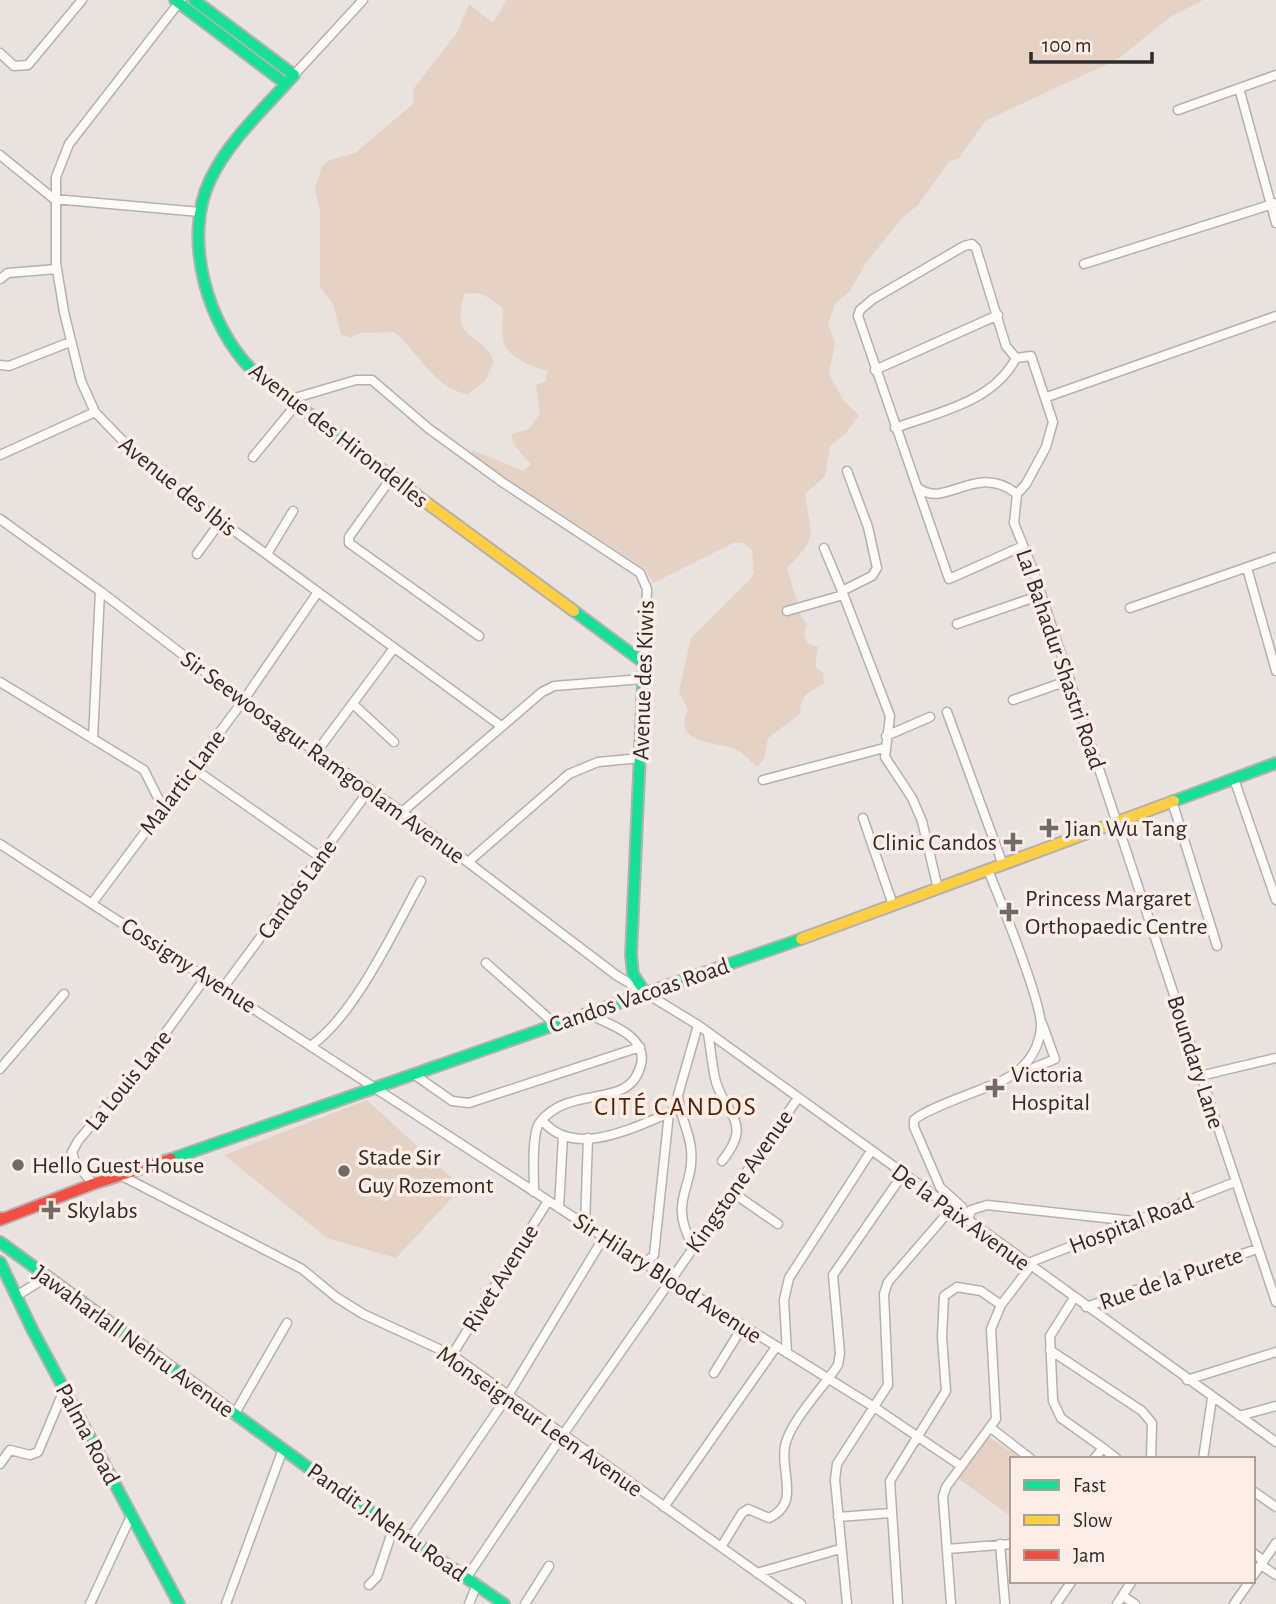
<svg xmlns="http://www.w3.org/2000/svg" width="1276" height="1604" font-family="'Alegreya Sans',sans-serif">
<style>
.green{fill:#e6d1c5}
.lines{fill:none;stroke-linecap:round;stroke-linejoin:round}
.street-casing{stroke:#b6b1ae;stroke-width:11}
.fast-casing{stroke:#b6b1ae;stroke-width:14}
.slow-casing{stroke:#b6b1ae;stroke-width:14}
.jam-casing{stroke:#b6b1ae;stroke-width:14}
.street{stroke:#fcfbfa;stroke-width:8}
.fast{stroke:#16e098;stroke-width:10}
.slow{stroke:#ffcf43;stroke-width:10}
.jam{stroke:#f24e42;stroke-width:10}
.poi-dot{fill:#716b68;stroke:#fceee6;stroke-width:2.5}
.labels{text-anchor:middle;stroke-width:7;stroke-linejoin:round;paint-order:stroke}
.street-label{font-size:24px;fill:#302b28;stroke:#fceee6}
.poi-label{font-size:24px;fill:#302b28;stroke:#fceee6;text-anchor:start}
.neighbourhood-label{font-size:26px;letter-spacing:2px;fill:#522404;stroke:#fceee6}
</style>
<rect width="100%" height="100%" fill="#e9e2de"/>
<path class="green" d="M507,0H1203L1170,17L1118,59L985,121L959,158L949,162L918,205L901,219L866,263L850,291L835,304L828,324L835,343L829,375L844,401L859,415L846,433L830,446L825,476L805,494C811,537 819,536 787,568L801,616L807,624L804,635L808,644L818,647L815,666L823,673L824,684C808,692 800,695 800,714L768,738L764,759L757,767C750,761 744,753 735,749C719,742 671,745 688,710L679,691L691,638L748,582L754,573L752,550L744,543H733L653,583L645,569L471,455L473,450L523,471L531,464L513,444L512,434L529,429L540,413L536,385L546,381L547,371C534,368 509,357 504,344C501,334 503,319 503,309C490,298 482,290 464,294C450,346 482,329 494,362L485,381L468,394C434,389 419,352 394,332L360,333L350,338L341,334L333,304L320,287V211L315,189L322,166L330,160L355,153L413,104L414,88L457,33L469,4L493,23Z
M367,1100L462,1187L396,1258L327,1238L224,1155Z
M988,1436L1021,1459H1012V1517L959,1479Z"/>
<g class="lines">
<g class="street-casing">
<path id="street" d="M181,0L69,144L56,177V263L64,312L81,381L95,412L150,469L501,726
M0,53L14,66L28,65L82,0
M294,75L363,0
M1239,88L1276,223
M1178,110L1276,75
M0,155L54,199L200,212
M1084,264L1276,203
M0,279L8,273L57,269
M1016,358L1006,346L976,248L972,244L964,246L873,299L860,310L858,316L917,487C945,511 975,461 1017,494
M0,365L9,366L70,342
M875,370L998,315
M1047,397L1276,316
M288,400L356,380H372L428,428L502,482L640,573L647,589L644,663
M895,428C939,412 993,402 1016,358L1031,356L1053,422L1046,447L1026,484L1017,494
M0,455L95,412
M253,457L295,406
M847,471L868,527L877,568L872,576L842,591L890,716L885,757L912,798L922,821L938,889
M392,477L349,537V543L479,636
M917,487L949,579L1023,546
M1017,494L1014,523L1033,570L1276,1302
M0,519L100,591L243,701L402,812L616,975L698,1025L1276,1442
M824,548L842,591
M197,554L221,521
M267,554L293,511
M1247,568L1276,671
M1130,608L1276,557
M787,611L843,595
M957,624L1041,595
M0,682L144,770L163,808
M1013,700L1070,680
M353,704L394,742
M947,712L1003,865
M886,736L930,717
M93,739L100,591
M318,750L394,648
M193,768L320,857
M1234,779L1276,900
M763,780L884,748
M1172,801L1217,946
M402,812L542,692L554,686L643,679
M863,818L893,905
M0,844L670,1280L874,1407L961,1466
M468,862L569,774L598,762L641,758
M93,902L243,701L318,592
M486,963L555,1024
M223,988L370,789
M708,1034C711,1049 712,1067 716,1082C727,1118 753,1122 722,1161
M312,1045C356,1013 394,930 421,881
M0,1069L64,994
M1019,1074L1055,1059L1042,1023
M415,1075L452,1101L469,1103L640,1047
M1200,1076L1276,1058
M542,1120C573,1159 633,1128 669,1113
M122,1176L302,1269L336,1297L363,1314L452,1355L801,1604
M93,1184L75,1162L72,1152L78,1141L145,1061L206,977
M534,1192C534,1176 531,1133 540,1122C571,1083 631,1111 641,1064C648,1035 606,1023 586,1013
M732,1192L778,1224
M559,1208L563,1136
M968,1220L962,1207L940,1187L914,1127V1120C925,1109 979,1091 997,1083C1021,1073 1038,1055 1041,1028C1043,1005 999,897 988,870
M968,1221L971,1210L987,1205L1133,1221
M585,1225L588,1138
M693,1246C667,1200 695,1189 691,1149C689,1130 679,1115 678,1095L698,1025
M645,1263L654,1255L669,1113L679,1107
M1026,1264L1235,1182
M16,1296L47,1277
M1074,1298L1050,1336L1053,1401L1061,1418L1103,1448L1094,1459
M1086,1307L1257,1249
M1050,1350L1142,1411L1152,1423L1151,1459
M787,1353L784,1300L789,1278L871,1151
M452,1355L548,1201
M714,1373L743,1326
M1187,1380L1276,1352
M234,1415L287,1323
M1239,1416L1276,1406
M991,1428L1031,1459
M1103,1448L1117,1459
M1203,1459L1212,1398
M0,1464L10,1450L30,1455L38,1452L64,1390
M1253,1491L1276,1507
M664,1507L776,1347
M838,1517L891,1513
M411,1537L507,1397L604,1237
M1000,1544L1005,1604
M721,1547L742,1513L748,1509L769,1518C801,1503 780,1473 785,1446C790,1421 823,1388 838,1365L840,1353L833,1275L903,1174
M947,1549L1012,1544
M1253,1553L1264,1561
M1261,1565L1276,1575
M757,1573L840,1549
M1253,1576L1276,1543
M467,1577L562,1436L798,1098
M369,1585L377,1577L394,1526
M1123,1596L1135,1604
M90,1604L132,1514
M226,1604L283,1449
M469,1604L477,1584
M525,1604L549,1566
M847,1604L835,1480L837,1464L888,1385L884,1294L888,1282L951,1209
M898,1604L890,1481L946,1391L942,1337L944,1296L957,1287L981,1291L1001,1305
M951,1604L943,1497L946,1487L996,1419L991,1329L1001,1305L1030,1267
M1056,1604L1072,1581
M1117,1604L1132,1581
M1234,1604L1250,1581"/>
</g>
<g class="fast-casing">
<path id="fast" d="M175,0L286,84
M194,0L294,75C265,108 229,140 210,180C182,239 208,326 252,370L393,478
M574,611L644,663L631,955L633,974L646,994
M1174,801L1276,763
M171,1159L801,939
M0,1242L332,1485L504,1604
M0,1262L33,1331L179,1604"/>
</g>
<g class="slow-casing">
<path id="slow" d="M393,478L574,611
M801,939L1174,801"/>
</g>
<g class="jam-casing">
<path id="jam" d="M0,1218H5
M0,1220L93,1184L171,1159"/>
</g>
<use href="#street" class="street"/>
<use href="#fast" class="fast"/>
<use href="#slow" class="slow"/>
<use href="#jam" class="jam"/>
</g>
<g class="poi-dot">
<path d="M1045.5 817.5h7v7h7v7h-7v7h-7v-7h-7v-7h7z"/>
<path d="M1009.5 831.5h7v7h7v7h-7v7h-7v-7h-7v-7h7z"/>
<path d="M1005.5 901.5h7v7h7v7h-7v7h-7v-7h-7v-7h7z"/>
<path d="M991.5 1077.5h7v7h7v7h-7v7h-7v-7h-7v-7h7z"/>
<circle cx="18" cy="1165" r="7"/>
<circle cx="344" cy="1171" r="7"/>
<path d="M47.5 1199.5h7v7h7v7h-7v7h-7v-7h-7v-7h7z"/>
</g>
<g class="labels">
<g class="street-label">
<text transform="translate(339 435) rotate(38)" y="8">Avenue des Hirondelles</text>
<text transform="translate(178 486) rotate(39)" y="8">Avenue des Ibis</text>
<text transform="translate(1061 659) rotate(71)" y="8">Lal Bahadur Shastri Road</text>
<text transform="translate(643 680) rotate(-88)" y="8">Avenue des Kiwis</text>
<text transform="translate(323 757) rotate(36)" y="8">Sir Seewoosagur Ramgoolam Avenue</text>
<text transform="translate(182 782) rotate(-53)" y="8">Malartic Lane</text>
<text transform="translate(297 889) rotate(-54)" y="8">Candos Lane</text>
<text transform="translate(189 965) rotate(33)" y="8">Cossigny Avenue</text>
<text transform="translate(639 995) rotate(-19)" y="8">Candos Vacoas Road</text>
<text transform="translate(1196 1062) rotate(72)" y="8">Boundary Lane</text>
<text transform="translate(128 1080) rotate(-51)" y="8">La Louis Lane</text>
<text transform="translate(739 1181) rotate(-55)" y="8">Kingstone Avenue</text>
<text transform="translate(961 1217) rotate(36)" y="8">De la Paix Avenue</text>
<text transform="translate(1131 1223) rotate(-21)" y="8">Hospital Road</text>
<text transform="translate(500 1278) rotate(-58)" y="8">Rivet Avenue</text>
<text transform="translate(668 1278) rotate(33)" y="8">Sir Hilary Blood Avenue</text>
<text transform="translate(1171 1278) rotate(-19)" y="8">Rue de la Purete</text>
<text transform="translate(134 1341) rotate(36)" y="8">Jawaharlall Nehru Avenue</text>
<text transform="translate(540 1421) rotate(35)" y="8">Monseigneur Leen Avenue</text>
<text transform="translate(88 1434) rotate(62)" y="8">Palma Road</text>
<text transform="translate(387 1522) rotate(35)" y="8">Pandit J.Nehru Road</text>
</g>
<g class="poi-label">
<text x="1065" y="836">Jian Wu Tang</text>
<text x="997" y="850" text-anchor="end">Clinic Candos</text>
<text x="1025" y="906">Princess Margaret<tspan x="1025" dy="28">Orthopaedic Centre</tspan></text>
<text x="1011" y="1082">Victoria<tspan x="1011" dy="28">Hospital</tspan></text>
<text x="358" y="1165">Stade Sir<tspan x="358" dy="28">Guy Rozemont</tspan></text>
<text x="32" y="1173">Hello Guest House</text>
<text x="67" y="1218">Skylabs</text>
</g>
<g class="neighbourhood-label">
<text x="676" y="1115">CITÉ CANDOS</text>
</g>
</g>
<rect x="1010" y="1457" width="245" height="126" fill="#fceee6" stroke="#aaa09a" stroke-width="2"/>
<rect x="1024" y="1480" width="35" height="10" fill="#16e098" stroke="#aaa09a" stroke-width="2"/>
<text x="1073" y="1492" font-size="21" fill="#302b28">Fast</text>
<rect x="1024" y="1515" width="35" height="10" fill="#ffcf43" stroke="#aaa09a" stroke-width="2"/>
<text x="1073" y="1527" font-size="21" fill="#302b28">Slow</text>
<rect x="1024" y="1550" width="35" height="10" fill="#f24e42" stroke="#aaa09a" stroke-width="2"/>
<text x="1073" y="1562" font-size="21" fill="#302b28">Jam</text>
<path d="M1031 52v10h121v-10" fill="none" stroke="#302b28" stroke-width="3.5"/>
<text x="1042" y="52" font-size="21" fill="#302b28" stroke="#fceee6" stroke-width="5" paint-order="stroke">100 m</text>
</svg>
